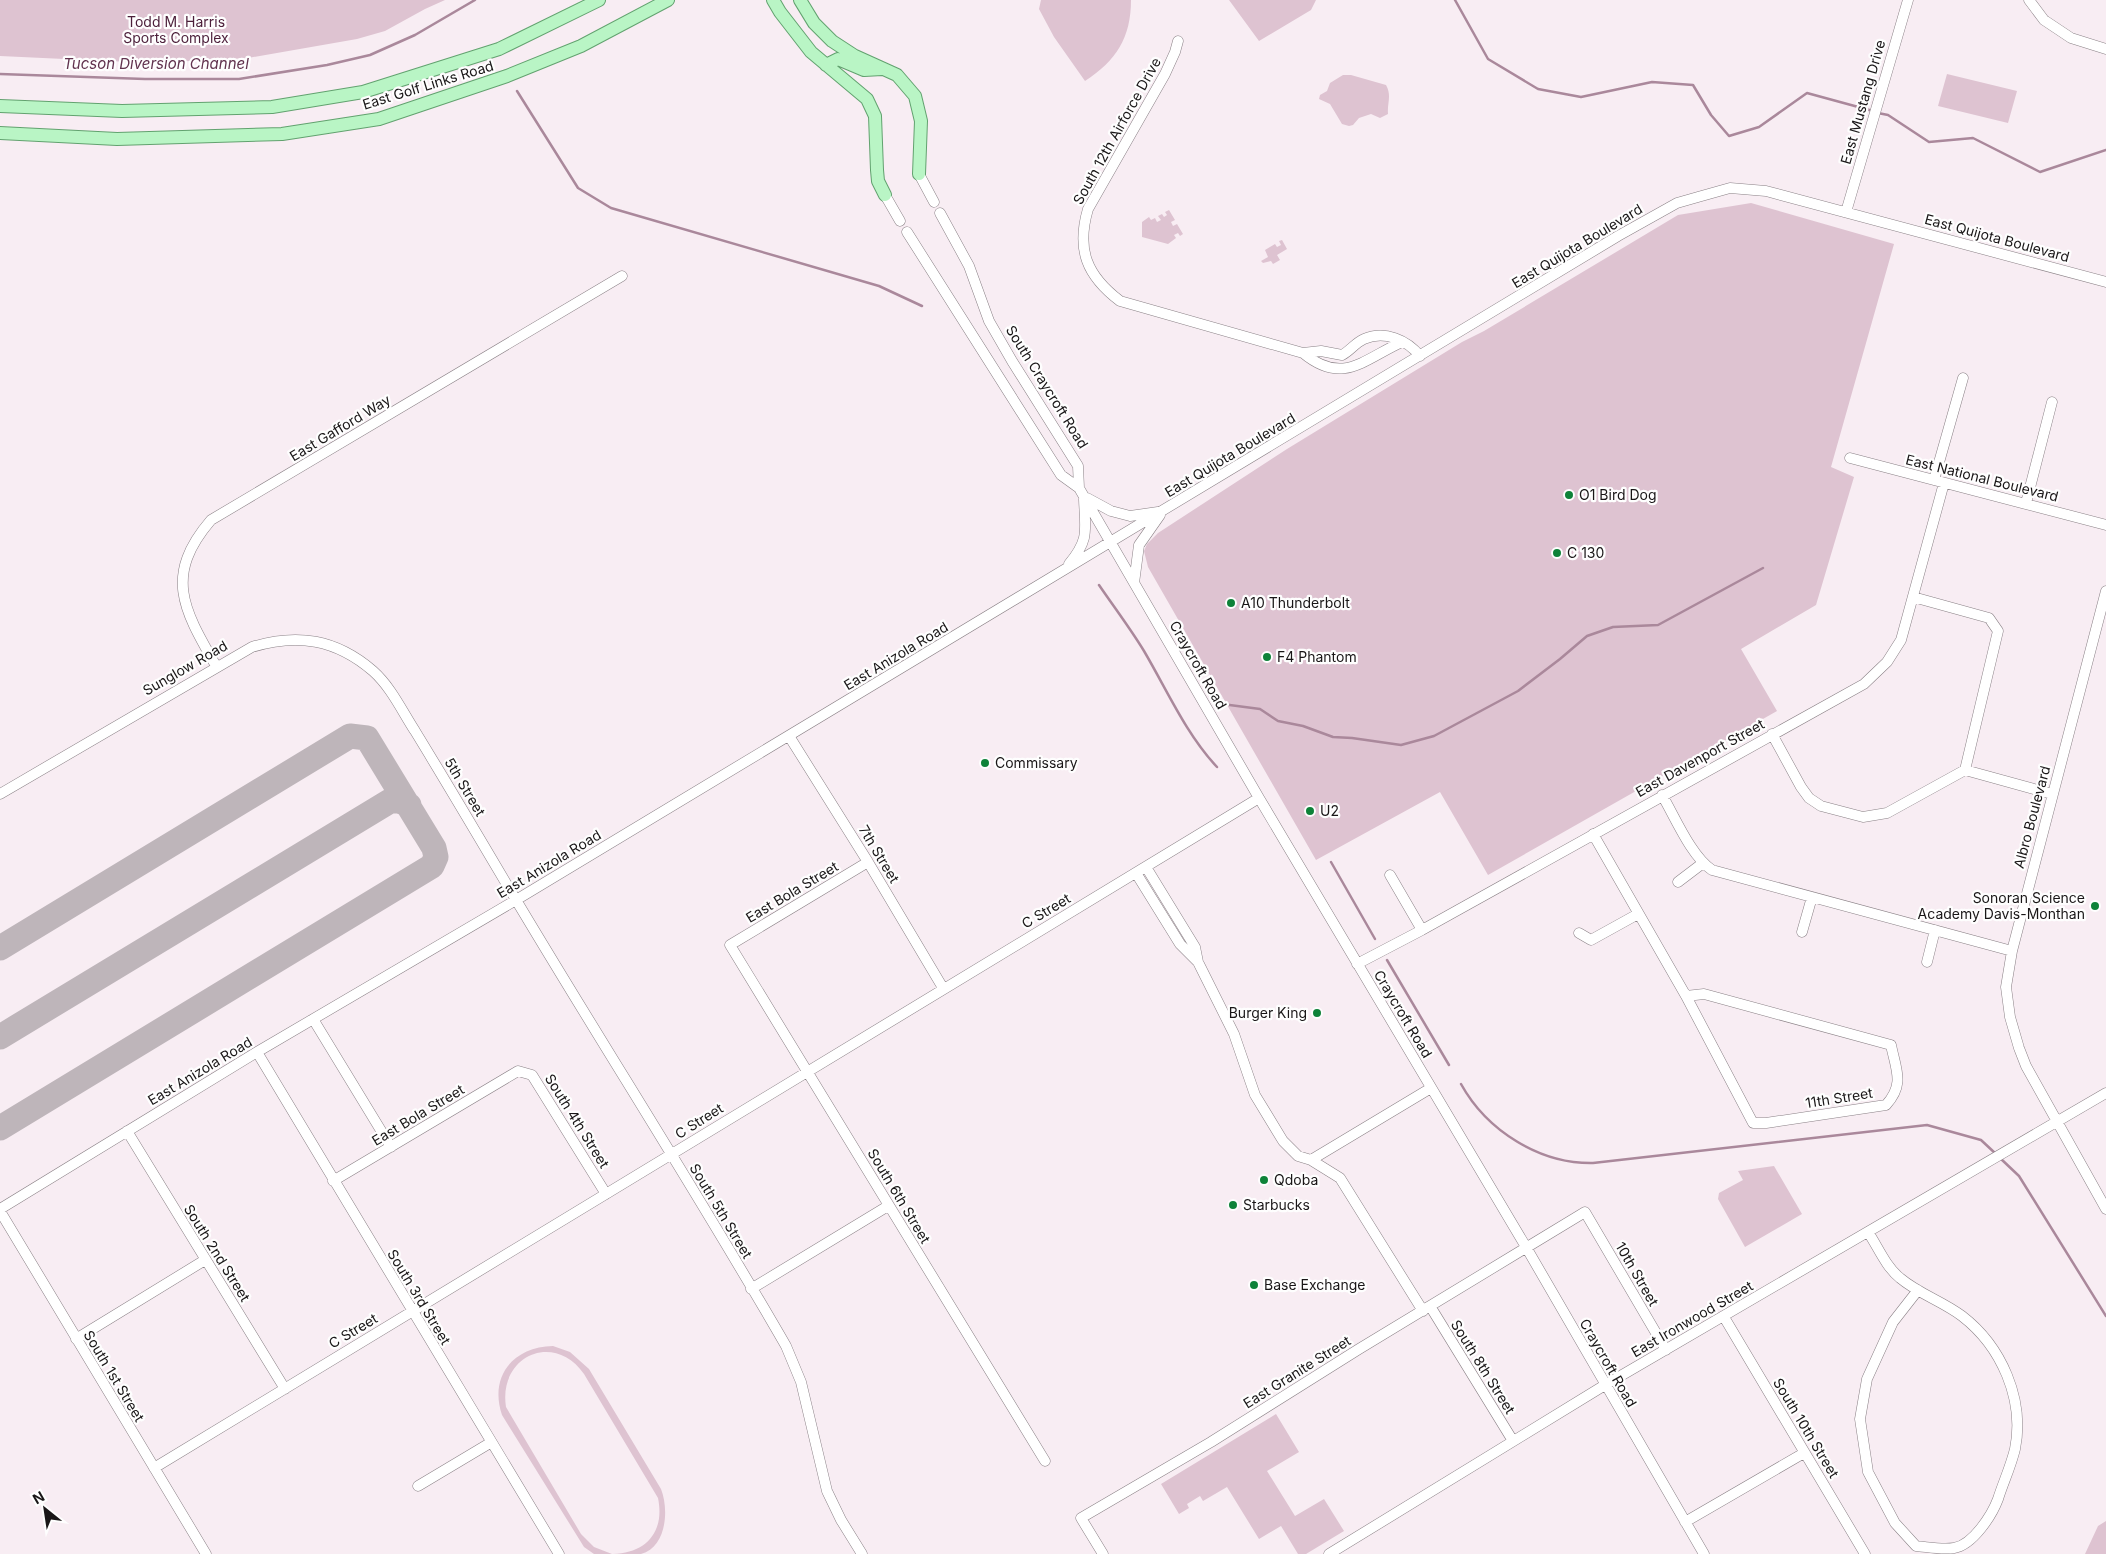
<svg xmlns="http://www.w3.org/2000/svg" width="2106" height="1554" font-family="Inter,sans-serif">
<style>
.green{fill:#dec3d1}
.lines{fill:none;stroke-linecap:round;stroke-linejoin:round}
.stream{stroke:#aa889b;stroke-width:2.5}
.taxiway{stroke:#beb5ba;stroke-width:25}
.minor-casing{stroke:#8a8186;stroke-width:11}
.major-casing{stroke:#62a26f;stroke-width:14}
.minor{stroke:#fff;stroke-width:10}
.major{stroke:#b9f5c5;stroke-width:12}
.poi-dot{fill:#0e8239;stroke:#fefefe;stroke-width:2}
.labels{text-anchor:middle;stroke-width:4.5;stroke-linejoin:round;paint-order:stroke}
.park-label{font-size:14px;fill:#4c1f3a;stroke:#fefefe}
.street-label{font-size:14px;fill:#191617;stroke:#fefefe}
.poi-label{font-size:14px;fill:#191617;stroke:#fefefe;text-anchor:start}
.water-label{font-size:15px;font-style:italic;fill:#61324e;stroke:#fefefe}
</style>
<rect width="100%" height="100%" fill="#f8edf3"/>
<path class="green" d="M0,0H445L425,9L385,31L357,39L248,58L150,63L0,56Z
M1041,0H1131C1131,38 1116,61 1085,81L1054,37L1039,9Z
M1229,0H1316L1311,10L1259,41Z
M1947,74L2017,91L2008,123L1938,106Z
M1343,75H1351L1386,85C1392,96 1387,103 1388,114L1380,118L1371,114L1359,118L1353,125L1349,126L1342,124L1330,104L1319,99L1320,95L1327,91L1330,83Z
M1751,203L1894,244L1831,467L1854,477L1816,605L1741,649L1777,711L1488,875L1440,792L1316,860L1148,567L1144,551L1147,544L1158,533L1287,449L1462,342L1484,331L1678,215Z
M1169,210L1175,220L1171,222L1173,226L1177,224L1183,234L1180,236L1178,233L1174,235L1176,238L1168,244L1142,237V222L1149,217L1151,220L1155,218L1157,222L1161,220L1158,216L1162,214L1164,217L1167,215L1165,212Z
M1282,240L1287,249L1277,255L1280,260L1273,264L1271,261L1263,263L1261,261L1268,257L1265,250L1275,244L1277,247L1281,245L1279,241Z
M1774,1166L1802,1214L1745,1247L1718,1199L1719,1193L1743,1180L1738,1171Z
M553,1346L570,1352L589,1369L661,1489C669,1509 667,1547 641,1554C633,1554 621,1554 613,1554C646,1553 665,1532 658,1498L584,1374C554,1331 498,1356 506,1407L581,1534L594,1547L612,1554H594L584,1547L502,1415C489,1376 513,1347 553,1346Z
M1276,1414L1299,1452L1267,1471L1295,1516L1324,1499L1344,1531L1306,1554H1298L1281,1526L1259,1539L1227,1487L1203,1501L1200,1496L1187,1504L1189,1508L1179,1514L1161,1484Z
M2106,1521V1554H2085L2098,1526Z"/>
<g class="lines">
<path class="stream" d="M1455,0L1488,59L1538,89L1581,97L1652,82L1693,85L1711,115L1729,136L1759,127L1807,93L1873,111
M0,74L145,79H239L327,65L370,55L415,35L475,0
M517,91L578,188L611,208L879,286L922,306
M1878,113L1888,115L1929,142L1973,138L2040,172L2106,150
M1099,585C1114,607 1130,628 1144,651C1167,690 1186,734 1217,767
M1222,704L1260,709L1278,721L1303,726L1333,737L1352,738L1401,745L1434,736L1518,691L1560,659L1587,636L1613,627L1658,625L1763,568
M1331,862L1375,939
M1387,960L1449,1065
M1461,1084C1487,1131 1540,1164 1593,1163L1927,1125L1981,1140L1996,1154
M2000,1158L2019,1176L2106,1316"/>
<path class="taxiway" d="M0,948L350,736L367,738L434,848L436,857L432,866L0,1128
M0,1037L390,801H399L409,805"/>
<g class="minor-casing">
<path id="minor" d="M2029,0L2044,20L2071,38L2106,49
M1178,41L1175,52L1165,74L1088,209C1076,250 1087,276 1120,301L1303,353
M919,174L934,202
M885,195L900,221
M1846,212L1908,0
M940,213L969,266L989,321L1012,361L1078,466L1079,488
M907,232L1061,475L1079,488L1259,798L1526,1247L1704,1554
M1402,342C1364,359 1343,386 1303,353L1321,351L1342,355C1350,351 1355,343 1364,339C1385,330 1407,340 1420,356
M1850,458L2106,525
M1934,480L1963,378
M1087,498L1111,511L1130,516L1158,512
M2026,503L2052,402
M1069,564C1090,539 1085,530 1084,499
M1134,583L1139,545L1160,515
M2106,591L2012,951L2006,987L2010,1017L2019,1048L2026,1066L2106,1209
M1913,597L1989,618L1998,631L1965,770
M216,666C184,610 163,576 211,520L622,276
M1772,734L1801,787L1809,798L1821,806L1863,817L1887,813L1965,770L2052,794
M789,736L868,862L943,988
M0,794L252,647C297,633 336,639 373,671C391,687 402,711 415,731C445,780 474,829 503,878C596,1035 695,1188 786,1346L801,1382L827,1491L841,1520L862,1554
M1662,795C1675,817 1691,856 1712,870L2012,951
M1593,834L1686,996L1753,1123H1766L1886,1105C1905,1084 1896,1070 1891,1045L1704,994L1686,996
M868,862L730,945L1045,1461
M1146,867L1195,947L1198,962L1234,1034L1255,1095L1283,1141L1298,1156L1311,1160L1340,1178L1423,1311
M1136,873L1180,944L1198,962
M1390,875L1422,930
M1678,882L1703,863
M1802,932L1812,897
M1579,933L1591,940L1638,914
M1927,962L1935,930
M1357,964L1422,930L1864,684L1887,662L1901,640L1944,483
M313,1019L391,1147
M257,1052L559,1554
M127,1131L285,1389
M1311,1160L1431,1088
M333,1181L518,1071L532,1075L606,1194
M0,1209L257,1052L516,900L1618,236L1677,203L1698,197L1730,188L1766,191L2106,282
M0,1211L206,1554
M1868,1232C1878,1247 1886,1267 1900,1278C1919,1294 1942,1301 1962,1316C2001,1346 2025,1399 2015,1449C2011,1466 2003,1483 1998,1499C1992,1515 1973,1545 1954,1548C1942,1550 1928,1547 1916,1546L1895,1523L1868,1472L1860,1419L1867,1379L1893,1322L1918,1290
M751,1289L888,1206
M1430,1306L1513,1441
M1724,1317L1865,1554
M76,1339L205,1260
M154,1468L1259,798
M418,1486L490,1443
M1685,1522L1804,1453
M1103,1554L1081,1518L1211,1442L1359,1349L1585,1212L1666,1350
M1329,1554L1605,1385L2106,1093"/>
</g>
<g class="major-casing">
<path id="major" d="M773,0L780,12L811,52L867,99L875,116L877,170L878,181L885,195
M800,0L814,23L832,41L855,56L897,75L915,96L921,121L919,174
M826,65L838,59L864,70L882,69
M0,106L122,111L272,107L363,92L499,49L599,0
M0,133L117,139L282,134L379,119L507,76L581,46L668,0"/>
</g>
<use href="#minor" class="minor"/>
<use href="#major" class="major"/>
</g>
<g class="poi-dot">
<circle cx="1569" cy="495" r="5"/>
<circle cx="1557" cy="553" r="5"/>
<circle cx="1231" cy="603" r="5"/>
<circle cx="1267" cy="657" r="5"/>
<circle cx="985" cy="763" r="5"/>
<circle cx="1310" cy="811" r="5"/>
<circle cx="2095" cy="906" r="5"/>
<circle cx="1317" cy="1013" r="5"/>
<circle cx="1264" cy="1180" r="5"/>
<circle cx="1233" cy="1205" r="5"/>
<circle cx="1254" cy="1285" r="5"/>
</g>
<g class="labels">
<g class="park-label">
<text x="176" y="27">Todd M. Harris<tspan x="176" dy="16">Sports Complex</tspan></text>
</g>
<g class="street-label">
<text transform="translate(428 85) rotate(-17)" y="5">East Golf Links Road</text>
<text transform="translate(1863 102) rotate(-74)" y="5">East Mustang Drive</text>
<text transform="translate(1117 131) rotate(-61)" y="5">South 12th Airforce Drive</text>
<text transform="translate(1997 238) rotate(15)" y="5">East Quijota Boulevard</text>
<text transform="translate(1577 246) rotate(-31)" y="5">East Quijota Boulevard</text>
<text transform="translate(1047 387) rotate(58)" y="5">South Craycroft Road</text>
<text transform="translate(340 428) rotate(-31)" y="5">East Gafford Way</text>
<text transform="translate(1230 455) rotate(-31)" y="5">East Quijota Boulevard</text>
<text transform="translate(1982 478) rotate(14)" y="5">East National Boulevard</text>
<text transform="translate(896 656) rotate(-31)" y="5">East Anizola Road</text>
<text transform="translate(1198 665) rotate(60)" y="5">Craycroft Road</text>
<text transform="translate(185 668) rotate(-30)" y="5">Sunglow Road</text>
<text transform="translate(1700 758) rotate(-29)" y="5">East Davenport Street</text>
<text transform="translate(465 787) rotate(59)" y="5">5th Street</text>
<text transform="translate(2032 817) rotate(-75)" y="5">Albro Boulevard</text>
<text transform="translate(879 854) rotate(59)" y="5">7th Street</text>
<text transform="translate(549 864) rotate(-31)" y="5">East Anizola Road</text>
<text transform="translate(792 892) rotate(-31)" y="5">East Bola Street</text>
<text transform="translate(1046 911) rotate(-31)" y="5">C Street</text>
<text transform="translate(1403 1014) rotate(59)" y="5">Craycroft Road</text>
<text transform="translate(200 1071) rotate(-31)" y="5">East Anizola Road</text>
<text transform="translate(1839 1098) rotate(-9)" y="5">11th Street</text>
<text transform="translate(418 1115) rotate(-31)" y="5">East Bola Street</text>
<text transform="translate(577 1121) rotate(58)" y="5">South 4th Street</text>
<text transform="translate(699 1121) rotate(-32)" y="5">C Street</text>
<text transform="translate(899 1196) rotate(59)" y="5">South 6th Street</text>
<text transform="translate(721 1211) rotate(59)" y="5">South 5th Street</text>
<text transform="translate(217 1253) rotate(58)" y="5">South 2nd Street</text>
<text transform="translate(1637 1274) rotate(60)" y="5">10th Street</text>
<text transform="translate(419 1297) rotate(59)" y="5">South 3rd Street</text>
<text transform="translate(1692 1319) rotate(-30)" y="5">East Ironwood Street</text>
<text transform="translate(353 1331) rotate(-31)" y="5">C Street</text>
<text transform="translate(1608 1363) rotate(60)" y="5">Craycroft Road</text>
<text transform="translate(1483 1367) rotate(58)" y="5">South 8th Street</text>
<text transform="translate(1297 1372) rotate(-32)" y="5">East Granite Street</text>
<text transform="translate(114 1376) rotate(59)" y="5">South 1st Street</text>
<text transform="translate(1806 1428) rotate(59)" y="5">South 10th Street</text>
</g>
<g class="poi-label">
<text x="1579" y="500">O1 Bird Dog</text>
<text x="1567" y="558">C 130</text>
<text x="1241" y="608">A10 Thunderbolt</text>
<text x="1277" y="662">F4 Phantom</text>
<text x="995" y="768">Commissary</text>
<text x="1320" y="816">U2</text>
<text x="2085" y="903" text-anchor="end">Sonoran Science<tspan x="2085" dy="16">Academy Davis-Monthan</tspan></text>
<text x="1307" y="1018" text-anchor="end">Burger King</text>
<text x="1274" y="1185">Qdoba</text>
<text x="1243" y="1210">Starbucks</text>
<text x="1264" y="1290">Base Exchange</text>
</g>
<g class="water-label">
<text x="156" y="69">Tucson Diversion Channel</text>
</g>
</g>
<g transform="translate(45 1509) rotate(330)" stroke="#fefefe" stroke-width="4" paint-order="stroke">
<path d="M0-4L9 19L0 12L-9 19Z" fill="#191617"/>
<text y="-8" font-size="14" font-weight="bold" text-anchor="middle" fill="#191617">N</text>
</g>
</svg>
